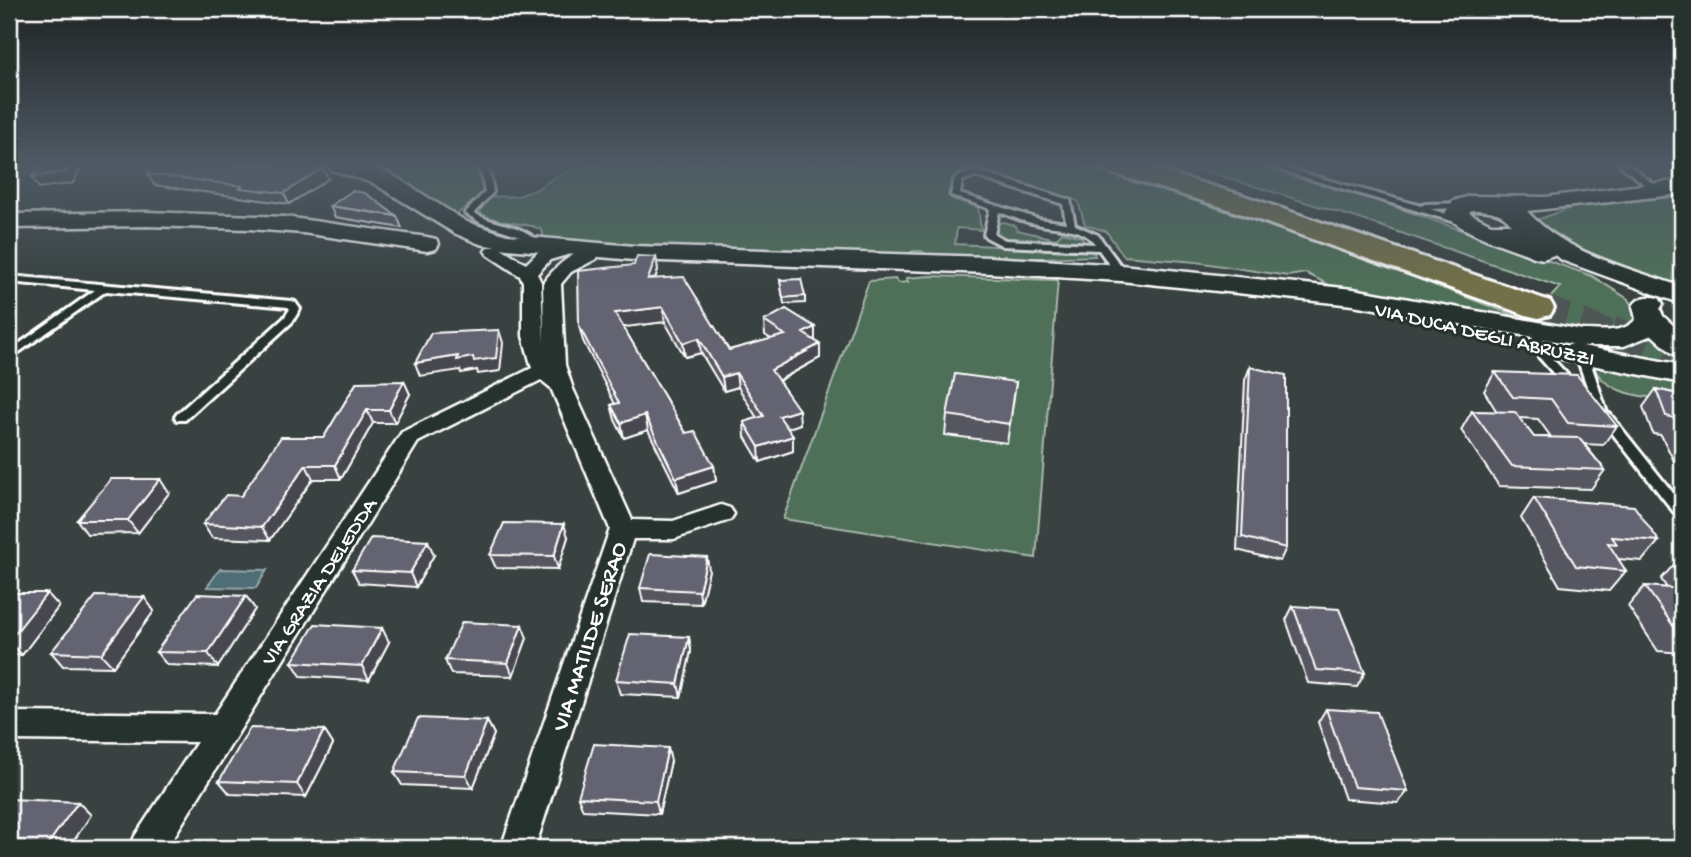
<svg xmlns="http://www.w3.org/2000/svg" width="1691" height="857" font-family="'Gochi Hand',sans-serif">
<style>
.green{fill:#507059;stroke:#a8b8ac;stroke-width:2}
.water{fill:#4f6d75;stroke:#95a7ac;stroke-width:2}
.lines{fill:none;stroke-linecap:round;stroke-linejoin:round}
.motorway-tunnel-far1{stroke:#4d5554;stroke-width:30;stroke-dasharray:30 15;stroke-linecap:butt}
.motorway-tunnel{stroke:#4d5554;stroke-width:39;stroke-dasharray:39 19;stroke-linecap:butt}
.service-casing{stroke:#fff;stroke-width:6}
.minor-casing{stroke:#fff;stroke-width:5}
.secondary-casing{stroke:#fff;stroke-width:5}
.motorway-casing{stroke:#fff;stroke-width:6}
.service{fill:#26332d;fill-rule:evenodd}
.minor{fill:#26332d;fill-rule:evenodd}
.secondary{fill:#26332d;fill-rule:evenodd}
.motorway{fill:#726f4a;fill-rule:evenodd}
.wall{fill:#565661;stroke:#fff;stroke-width:2;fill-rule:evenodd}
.shaded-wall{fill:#46464f;stroke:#fff;stroke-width:2}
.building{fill:#646471;stroke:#fff;stroke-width:2}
.labels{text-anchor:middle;stroke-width:6;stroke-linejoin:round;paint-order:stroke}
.street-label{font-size:21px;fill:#fff;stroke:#26332d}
.near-street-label{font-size:24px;fill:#fff;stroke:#26332d}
</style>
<rect width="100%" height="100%" fill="#394241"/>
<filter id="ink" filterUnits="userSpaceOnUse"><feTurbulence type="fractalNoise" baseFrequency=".0143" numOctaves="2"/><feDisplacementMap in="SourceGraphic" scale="14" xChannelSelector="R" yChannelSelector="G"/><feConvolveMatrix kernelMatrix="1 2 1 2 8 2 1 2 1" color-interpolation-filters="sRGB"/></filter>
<g filter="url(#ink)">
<path class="green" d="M359,165H472L480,176L483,193L456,215L382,173Z
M600,165H622L671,171L694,165H1078L1199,202L1369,260L1529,321L1560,287L1363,220L1186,165H1255L1381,202L1592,276L1628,299L1639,319L1628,328L1597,334L1350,290L1331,286L1306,273L1288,276L1196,262L1124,256L1106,231L1085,225L1078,201L971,168L951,179L948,195L952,199L978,207L981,230L957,228L955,244L1093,251L1095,256L1013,259L928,257L922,251H913L905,255L545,243L542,230L532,226L483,218L480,210L490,197L518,196L535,190L557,176L576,169Z
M1682,196V291L1588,259L1536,224L1539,219L1571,208Z
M1004,222L1016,226L1017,230L1056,239L1062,232L1082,237L1083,241L1004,238L997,235V223Z
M930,276L1058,280L1036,558L783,519L869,281L895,279L898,283L908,282L907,278Z
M1651,335L1662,338L1682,353V371L1558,348L1548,342L1549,339L1634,341Z
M1593,365L1682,383V402C1653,397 1605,398 1593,365Z"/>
<path class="water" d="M220,569L267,570L256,588L207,587Z"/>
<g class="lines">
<path class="motorway-tunnel-far1" d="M1538,308L1615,337"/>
<path class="motorway-tunnel" d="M1610,335L1682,362"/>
<g class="service-casing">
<path id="service" d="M475,165H483L490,175L493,192L474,213C493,225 518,223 535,239L531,247H525V240L520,236L481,223L465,213L485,192L482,175Z
M1263,165H1274L1421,206L1425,204L1466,203L1467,205L1463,208L1431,209L1470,222L1468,224H1462Z
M1620,165H1629L1660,189L1653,191Z
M975,170L1070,200L1075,225L1098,235L1126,273L1121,276L1117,275L1099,250L1003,246L986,237L984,235L990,209L951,195L955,178ZM975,176L1063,204L1066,223L1039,219L960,194L962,181ZM999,212C1011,216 1024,222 1037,224C1056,229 1083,226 1095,244L1005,240L994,234Z
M9,276L291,301L295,302L300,309L292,322L185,420H177L175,417L177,414L284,318L290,309L288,307L106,291L9,359V351L95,290L9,282Z
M1547,330L1552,333L1543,339L1548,354L1576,384L1578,387L1576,390H1568L1539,357L1532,338Z
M1582,352L1588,355L1607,413L1610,414L1682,504V518L1677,516L1602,420L1601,416L1596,412L1576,355Z"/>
</g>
<g class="minor-casing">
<path id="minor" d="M571,243L580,248L577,252L550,260L537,274L541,282L544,342L543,283C554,268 576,246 596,251L599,255L596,259L571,272L561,284L565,365L573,389L632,520L673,521L721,505L730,508L734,514L730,520L674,539H633L535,848H501L610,529L551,388L541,380L418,442L167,848H130L135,836L197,742L9,740V712L215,714L402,432L532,368L523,336V282L520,276L488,255L485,251L488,247H500L526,264L538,252Z"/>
</g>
<g class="secondary-casing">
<path id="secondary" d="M329,165H360L389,173L467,222L507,235L634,246L990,257L1121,265L1353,289L1583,330C1601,330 1624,334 1636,319L1633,306C1639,296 1648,296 1659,298L1663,304L1660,309L1663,316L1682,333V355L1672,353L1652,335L1624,346H1583L1353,305L1121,281L990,273L634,260L507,249L480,244L454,233L373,183L332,170Z
M1682,180V194L1527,211C1565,254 1629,268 1682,287V304L1564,261L1554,255L1543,259L1534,257C1509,246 1460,234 1445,213L1453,201L1470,196L1545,197ZM1472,210C1486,210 1503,211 1511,224H1491L1471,214L1469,212Z
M147,212L285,217L427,237L436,239L439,244L436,249L427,251L303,233L250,229L147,226L9,228V214Z
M1572,344L1682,365V383L1562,359L1558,353L1562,347Z"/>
</g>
<g class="motorway-casing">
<path id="motorway" d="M1101,165H1140L1242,195L1550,301L1554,308L1550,315L1538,318L1526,315L1222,207L1105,171Z"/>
</g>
<use href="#service" class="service"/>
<use href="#minor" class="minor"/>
<use href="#secondary" class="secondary"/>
<use href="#motorway" class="motorway"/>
</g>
<path class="wall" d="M148,174L328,179L289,204L154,185Z
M330,206L397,216L402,228L335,217Z
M656,257L658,270L655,279L729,350L771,339L765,335L764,321L815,341L820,344V358L779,381L800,424L787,428L793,451L760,462L745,437L744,422L757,418L738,387L724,391L701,353L685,357L665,322L623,327L686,433L714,466L716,481L679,493L648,430L624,438L615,420L611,405L615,404L583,341L579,326L634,265Z
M780,280L805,296V303L784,304Z
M1250,367L1286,548L1280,561L1237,550L1245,380Z
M1495,372L1617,426L1603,445L1584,444L1605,470L1591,489L1499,486L1461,430L1472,411L1497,412L1484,391ZM1519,418L1538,419L1551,437H1534Z
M357,382L410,394L395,423H373L341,479H313L270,540L212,538L203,524L324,437Z
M1016,382L1007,443L945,435L947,415Z
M1656,389L1682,395V471L1674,461L1661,435L1653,434L1643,407Z
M169,493L138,533L87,534L77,520Z
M1534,498L1659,541L1642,561L1618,559L1626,571L1609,591L1560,586L1521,518Z
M568,537L558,569L496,568L490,555Z
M434,555L416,587L359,583L352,570Z
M1679,559H1682V653L1658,651L1628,606L1645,586L1667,588L1661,579Z
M709,570L701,604L643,602L640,588Z
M9,593L59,606L22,655H9Z
M246,596L255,609L218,667L167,665L156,652Z
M144,597L154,611L113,667L63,666L51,652Z
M1293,606L1365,673L1357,687L1308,683L1286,620Z
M689,637L691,651L681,697L620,694L616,680Z
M527,638L513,676L451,674L445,660Z
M389,642L369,680L301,676L292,662Z
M1326,709L1408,791L1398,803L1345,799L1318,722Z
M487,721L494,734L473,788L402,785L394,772Z
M324,730L333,744L306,797L230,794L219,781Z
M671,761L659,814L583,810L578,797Z
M1682,763V785L1673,771Z
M1370,840L1429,848H1364Z"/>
<path class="shaded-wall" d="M70,165H81L82,166L73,183L39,188L32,177Z
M323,168L328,179L289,204L284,193Z
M656,257L658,270L650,293L648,279Z
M663,307L665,322L618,328L615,313Z
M815,327V341L803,333Z
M499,330L503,343L500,371L478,374L477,370L461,373L460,370L420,376L415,363L458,356L473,357Z
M699,338L701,353L685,357L683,343Z
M820,344V358L772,384L771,370Z
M736,373L738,387L724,391L722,377Z
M404,381L410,394L395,423L389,410Z
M367,410L373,423L341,479L335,465Z
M799,410L800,424L780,431L779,416Z
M645,415L648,430L624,438L621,423Z
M793,436V451L760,462L759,447Z
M306,465L313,479L270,540L262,527Z
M714,466L716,481L679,493L676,478Z
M160,479L169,493L138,533L128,520Z
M9,508L13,513L9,518Z
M564,524L568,537L558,569L554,556Z
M428,541L434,555L416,587L410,573Z
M707,557L709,570L701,604L699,591Z
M47,593L59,606L22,655L9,641Z
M246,596L255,609L218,667L208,653Z
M144,597L154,611L113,667L101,654Z
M522,625L527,638L513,676L508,663Z
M382,628L389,642L369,680L362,666Z
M689,637L691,651L681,697L678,684Z
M487,721L494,734L473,788L466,775Z
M324,730L333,744L306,797L297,784Z
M668,748L671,761L659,814L656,801Z
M78,802L91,815L69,848H45Z"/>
<path class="building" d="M39,165H70L66,172L32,177Z
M149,165H292L323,168L284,193L240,188L242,186L148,174Z
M352,191L365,193L397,216L330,206Z
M637,256L656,257L648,279L684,277L729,350L785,335L764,321L786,309L815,327L803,333L820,344L771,370L799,410L779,416L793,436L759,447L744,422L764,416L736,373L722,377L699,338L683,343L663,307L615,313L686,433L695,431L714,466L676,478L645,415L621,423L611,405L619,403L579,326L578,271L634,265Z
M801,279L805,296L783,298L780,280Z
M499,330L496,358L474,361L473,357L457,360L458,356L415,363L431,333Z
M1250,367L1286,375V548L1242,537Z
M1495,372L1577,375L1617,426L1568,423L1551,399L1513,397Z
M955,374L1016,382L1010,424L947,415Z
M404,381L389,410H367L335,465H306L262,527L203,524L226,495L241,496L281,437H324L357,382Z
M1656,389L1682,395V433L1674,418L1666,416Z
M1472,411L1515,412L1534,437L1579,438L1605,470L1512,466Z
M111,479H160L128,520H77Z
M1534,498L1634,506L1659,541L1612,537L1617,544L1608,543L1626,571L1576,566Z
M504,523L564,524L554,556L490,555Z
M371,538L428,541L410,573L352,570Z
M650,554L707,557L699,591L640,588Z
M1645,586L1682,589V632L1677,631Z
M9,593H47L9,641Z
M197,594L246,596L208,653L156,652Z
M96,596L144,597L101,654L51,652Z
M1293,606L1339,609L1365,673L1316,670Z
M462,622L522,625L508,663L445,660Z
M315,624L382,628L362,666L292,662Z
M630,634L689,637L678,684L616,680Z
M1326,709L1377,712L1408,791L1354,787Z
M418,718L487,721L466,775L394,772Z
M250,728L324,730L297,784L219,781Z
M594,744L668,748L656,801L578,797Z
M10,799L78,802L45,848H9Z
M1370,840L1428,844L1429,848H1373Z"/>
</g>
<linearGradient id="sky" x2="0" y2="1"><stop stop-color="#1f2424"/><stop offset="0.58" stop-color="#4e5a65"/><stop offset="1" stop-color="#4e5a65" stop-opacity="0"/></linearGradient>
<rect width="1691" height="285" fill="url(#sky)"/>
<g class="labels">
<g class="street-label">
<text transform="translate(1485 333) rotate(13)" y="7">VIA DUCA DEGLI ABRUZZI</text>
<text transform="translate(318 581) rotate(-57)" y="7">VIA GRAZIA DELEDDA</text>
</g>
<g class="near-street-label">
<text transform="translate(588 636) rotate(-72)" y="8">VIA MATILDE SERAO</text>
</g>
</g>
<rect width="1691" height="857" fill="none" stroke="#26332d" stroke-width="35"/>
<rect x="18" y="18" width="1656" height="822" fill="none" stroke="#fff" stroke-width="2.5" filter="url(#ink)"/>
</svg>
